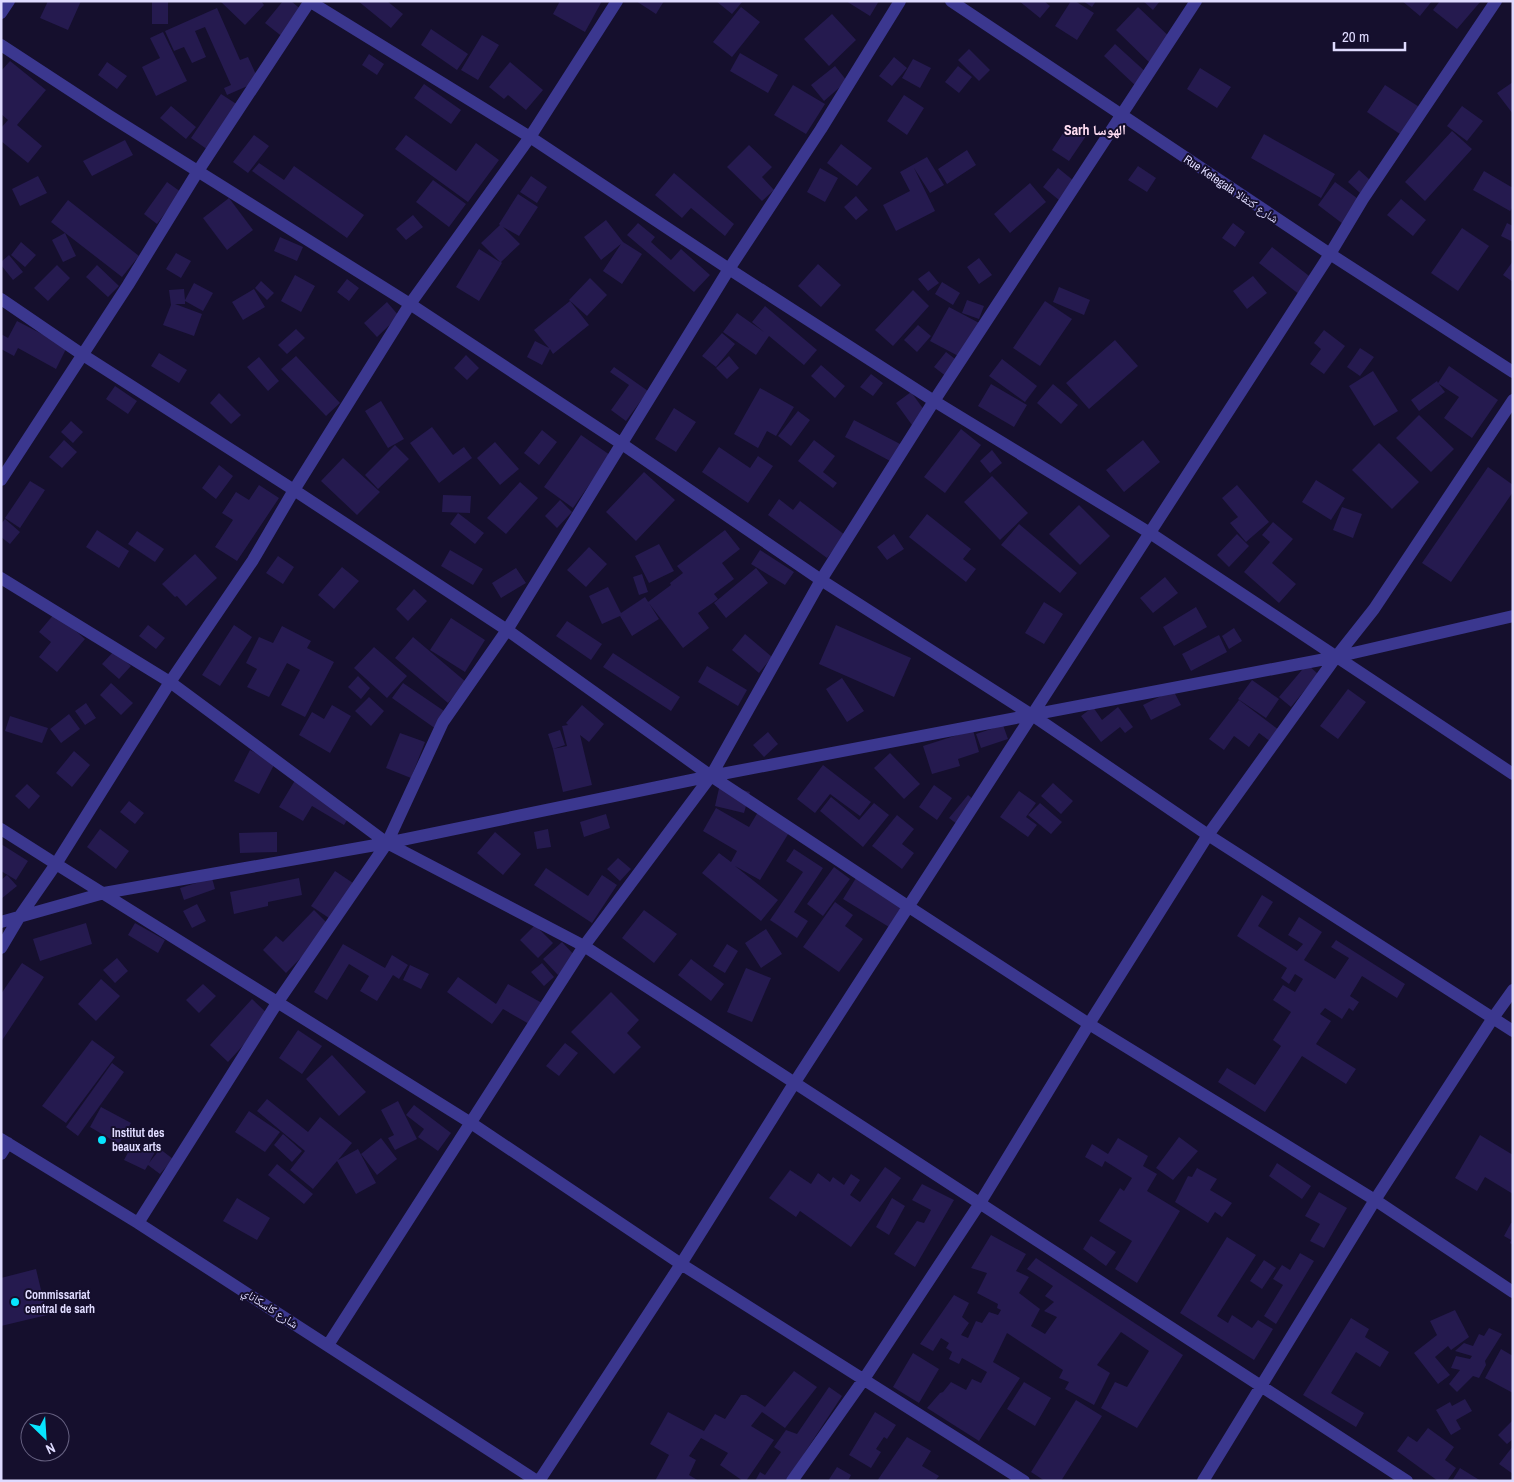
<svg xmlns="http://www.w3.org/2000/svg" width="1514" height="1482" font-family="'Archivo Narrow','Noto Naskh Arabic',sans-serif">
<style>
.building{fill:#251a4f}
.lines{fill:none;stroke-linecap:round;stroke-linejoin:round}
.minor{stroke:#3b378f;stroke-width:12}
.poi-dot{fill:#07e5ff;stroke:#150f2d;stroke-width:2}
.labels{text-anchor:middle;stroke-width:4;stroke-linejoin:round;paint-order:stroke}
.street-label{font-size:12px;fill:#dfdbff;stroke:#150f2d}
.poi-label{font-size:12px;font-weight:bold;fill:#dfdbff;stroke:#150f2d;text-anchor:start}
.neighbourhood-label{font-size:14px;font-weight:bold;fill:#ffddf2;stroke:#150f2d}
</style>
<rect width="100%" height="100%" fill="#150f2d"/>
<path class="building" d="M48,1H81L68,30L40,18Z
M152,1H168V24H152Z
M220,1H261L264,5L245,25Z
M283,1H291L304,12L284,38L265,23Z
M358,1H387L403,14L391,28Z
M560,1H602L585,32L553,14Z
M636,1H664L656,14Z
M716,1H743L732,14Z
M846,1H879L870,16Z
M1019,1H1044L1050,6L1040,18Z
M1071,1H1075L1094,13L1077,40L1055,26Z
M1083,1H1096L1092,7Z
M1143,1H1160L1153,10Z
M1402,1H1432L1420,16Z
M1440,1H1481L1457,29L1433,10Z
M741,7L760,22L732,57L713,42Z
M1138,7L1174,41L1152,65L1116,30Z
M217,8L240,60L248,57L259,81L227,95L224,88L231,85L205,27L195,31L206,57L192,63L184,47L174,51L165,31Z
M832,14L856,40L829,66L804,39Z
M431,29L468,54L457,70L421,45Z
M163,32L187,81L156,96L142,67L160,58L150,38Z
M482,35L499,45L478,80L461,70Z
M1115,44L1148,74L1137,87L1104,56Z
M969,49L990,70L979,81L958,60Z
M740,53L778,75L768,93L730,71Z
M369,54L384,64L377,75L362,65Z
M894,57L907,68L892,86L879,76Z
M913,59L931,68L920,88L902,78Z
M10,61L46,90L17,125L42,146L28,163L1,141V128L8,120L1,114V71Z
M107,62L127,76L117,89L98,75Z
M510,62L543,90L526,110L508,95L504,99L489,87Z
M835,66L847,81L824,101L811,85Z
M958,66L972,77L959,93L945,82Z
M1200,68L1231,87L1217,108L1187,89Z
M1513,82V114L1497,93Z
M424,84L461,110L451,124L414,98Z
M793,85L825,104L806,134L774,115Z
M1385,85L1427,112L1409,140L1367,112Z
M221,94L238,105L208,150L191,138Z
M904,95L924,108L907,135L887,121Z
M171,106L196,127L186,139L160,118Z
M1462,106L1483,121L1467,141L1447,126Z
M1069,124L1086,136L1069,161L1052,150Z
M1452,131L1472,149L1425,201L1405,182Z
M1264,134L1335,174L1321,198L1251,158Z
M254,135L269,146L248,173L233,162Z
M406,135L456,171L476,143L499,160L468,202L395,149Z
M125,140L133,155L92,176L83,161Z
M841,144L872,168L857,186L827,163Z
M749,145L772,167L762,177L774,190L762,201L727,167Z
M967,150L976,165L947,184L938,169Z
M927,157L944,185L930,193L914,168L935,211L896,231L883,205L910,191L900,172Z
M259,163L284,180L294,166L364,215L347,238L252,171Z
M1138,166L1156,178L1147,192L1128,180Z
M820,168L838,178L825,202L807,192Z
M1058,168L1074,181L1059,200L1043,187Z
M1359,170L1371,181L1360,193L1348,182Z
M1484,171L1513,188V207L1510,211L1473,190Z
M674,173L734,224L725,236L691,208L682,218L655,195Z
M38,176L47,193L20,206L12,189Z
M531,176L547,187L537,203L520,192Z
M433,180L466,204L449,227L416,202Z
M167,182L181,192L157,224L144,214Z
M1335,182L1361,201L1343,224L1318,205Z
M1030,183L1046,202L1010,233L994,214Z
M518,194L538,207L519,236L503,227L520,244L501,262L502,263L479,301L456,287L479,249L500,262L481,243L500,225L499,224Z
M856,196L868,210L856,220L844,207Z
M229,198L253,230L227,250L203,218Z
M1401,199L1426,220L1413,236L1387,215Z
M68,200L139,256L122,277L51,222Z
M413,215L423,227L406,240L396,229Z
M606,220L623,242L642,254L622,284L603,271L621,244L601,260L584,237Z
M638,223L655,237L651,242L671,260L681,249L710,275L694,292L627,235Z
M1233,223L1245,232L1235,247L1222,238Z
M1507,223L1513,226V242L1501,236Z
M1462,228L1489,246L1458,291L1431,273Z
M65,233L76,256L63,262L52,240Z
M280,237L303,247L297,261L274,251Z
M21,242L36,255L25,267L11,255Z
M1272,247L1313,279L1300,295L1259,263Z
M176,253L191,261L181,278L166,269Z
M9,255L23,272L13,280L1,265V262Z
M979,258L992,275L979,284L967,267Z
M1513,261V282L1503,275Z
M818,264L841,285L821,307L798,286Z
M57,265L70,278L48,301L34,288Z
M97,265L119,286L108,297L86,277Z
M929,271L939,283L928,291L918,279Z
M295,275L315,286L301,312L281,301Z
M1253,276L1267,293L1247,309L1233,291Z
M590,278L607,295L587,316L569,300Z
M347,279L359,288L349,301L337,292Z
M261,281L274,293L267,300L255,288Z
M942,282L960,293L953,305L935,294Z
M194,283L213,293L203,311L185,301V304H175L202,314L194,336L163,325L171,305L169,290L184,289L185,300Z
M1059,287L1090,300L1084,315L1053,302Z
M254,289L265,307L243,320L232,302Z
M913,290L929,306L893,346L875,330Z
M967,300L984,306L979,319L962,313Z
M570,301L589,325L553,354L550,349L542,365L527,357L535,341L549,348L534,330Z
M1045,301L1072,319L1040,366L1013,348Z
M387,302L399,316L377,337L364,323Z
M765,306L817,350L804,365L769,336L756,355L723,332L737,313L764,332L752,322Z
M949,307L981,324L962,358L930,341Z
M17,321L67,347L56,369L18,348L14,356L1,349V334L8,338Z
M918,325L931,336L917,352L904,340Z
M296,329L305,338L287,354L278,345Z
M1324,330L1345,346L1324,374L1310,364L1321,349L1314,343Z
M722,333L735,344L716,367L702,356Z
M1115,340L1138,366L1089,409L1066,383Z
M1360,348L1374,357L1360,376L1347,367Z
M946,352L959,362L947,377L934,367Z
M159,353L187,370L179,383L151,366Z
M466,355L479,368L467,380L454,368Z
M296,356L340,403L326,416L281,369Z
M729,356L739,368L727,379L716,368Z
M259,357L279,381L268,391L247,367Z
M1002,359L1037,386L1025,402L989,376Z
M821,365L845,386L835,398L811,376Z
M1449,366L1498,400L1472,438L1444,418L1459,397L1439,384L1445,392L1419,411L1411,400L1437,381L1438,383Z
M614,367L648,391L626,421L611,410L629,385L610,372Z
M1373,371L1398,411L1374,426L1349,386Z
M871,374L883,383L873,396L860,387Z
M991,384L1027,405L1014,427L978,406Z
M1053,384L1078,405L1061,424L1037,403Z
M115,386L137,401L128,414L106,399Z
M760,388L794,407L776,436L767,431L758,448L734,434Z
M911,392L927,414L912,425L896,403Z
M219,393L241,415L231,424L210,403Z
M381,401L404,439L388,448L365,411Z
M674,408L696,422L676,452L655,439Z
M798,411L810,420L791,446L778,436Z
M1419,415L1454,449L1431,472L1396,438Z
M854,420L902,445L892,462L845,437Z
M71,421L83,432L73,443L61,432Z
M432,427L453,455L464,447L472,458L439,483L410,443Z
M961,429L981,445L945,493L924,477Z
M542,430L557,442L539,465L524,453Z
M581,435L610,455L573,508L544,487Z
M64,440L77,452L62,468L49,457Z
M814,440L835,456L823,472L837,483L833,488L798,461Z
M1143,440L1160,462L1124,492L1106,470Z
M495,442L519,469L500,485L477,458Z
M1379,443L1419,482L1392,509L1352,470Z
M395,445L409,459L378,489L365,475Z
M719,447L750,468L758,456L773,466L748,503L702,472Z
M992,450L1002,463L990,473L980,461Z
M343,458L380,492L357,515L321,481Z
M219,465L233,476L216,499L202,488Z
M1488,467L1513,485V492L1451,582L1422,563Z
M644,472L675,500L636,541L606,512Z
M992,476L1028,513L1000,540L964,502Z
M1316,480L1345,498L1331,520L1302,502Z
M30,481L45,490L20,528L5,518Z
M520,482L538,498L506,534L487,518Z
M259,485L279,498L237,561L215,547L233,520L222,513L236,492L249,500Z
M1237,485L1269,522L1246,542L1230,523L1238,517L1222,498Z
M443,495L471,496L470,513L442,512Z
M779,499L793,510L800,501L845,535L827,558L768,515Z
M560,500L572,512L557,528L545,516Z
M1079,505L1110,536L1080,565L1049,534Z
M1342,507L1362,514L1353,538L1333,530Z
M458,513L484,533L475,544L450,524Z
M927,514L971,549L963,559L976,569L966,582L909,537Z
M5,519L20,532L10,544L1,537V524Z
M1273,522L1293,539L1272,563L1296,584L1279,603L1244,572L1270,542L1262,535Z
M1019,524L1077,573L1060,593L1001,545Z
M97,530L129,551L119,568L86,547Z
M725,530L740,549L722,563L734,579L714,594L718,599L698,613L709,628L683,648L648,602L671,585L670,583L683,573L677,566Z
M137,531L164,549L155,562L128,544Z
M894,534L904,549L887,560L877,547Z
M1237,534L1249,546L1229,567L1217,555Z
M659,544L674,571L649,583L635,556Z
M589,547L607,564L586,587L567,570Z
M450,550L483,569L473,585L441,566Z
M760,550L794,572L785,585L751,564Z
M195,554L217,578L186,606L177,596L175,597L162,584Z
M278,556L294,567L283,584L266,573Z
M342,567L359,581L334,609L318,595Z
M516,568L526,583L501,598L492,583Z
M756,568L768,583L726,618L714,603Z
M642,574L648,592L639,595L633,577Z
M1165,577L1178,593L1153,613L1140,598Z
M608,587L621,613L645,597L659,619L632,636L620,616L602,624L589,596Z
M414,589L427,601L408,621L396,609Z
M1044,602L1063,614L1044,644L1025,633Z
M1196,607L1207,627L1174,646L1163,627Z
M55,613L85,639L57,672L39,657L51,642L39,632Z
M451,618L485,640L465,672L430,650Z
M567,621L602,644L591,660L556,636Z
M148,625L165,638L156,649L139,636Z
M234,625L252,637L220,686L202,675Z
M836,625L911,658L894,697L819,664Z
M282,626L311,641L307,648L334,662L305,717L281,705L300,670L287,663L269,697L247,687L257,669L246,663L259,637L273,643Z
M1234,628L1242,641L1229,649L1222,636Z
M745,634L772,657L759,673L732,650Z
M1219,635L1227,652L1191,671L1182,654Z
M413,637L466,682L448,703L395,658Z
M374,647L407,676L387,698L354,668Z
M114,651L131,666L119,679L102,664Z
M613,653L680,697L671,711L603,667Z
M1307,664L1318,674L1291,707L1279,697Z
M707,666L747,690L738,706L698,682Z
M358,676L370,688L361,699L348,687Z
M842,678L864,711L847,722L826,689Z
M1252,680L1279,699L1266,718L1238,699Z
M111,683L133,703L121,715L100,695Z
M403,683L447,713L436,729L392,698Z
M1348,689L1366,702L1338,739L1320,726Z
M1173,690L1181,705L1151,720L1143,705Z
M369,697L384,711L371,726L355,711Z
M1239,700L1283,733L1275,745L1259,733L1249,747L1234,736L1224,750L1209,739Z
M86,703L96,718L85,725L75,711Z
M332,705L351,716L330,753L299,735L312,712L324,719Z
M582,705L604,724L589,742L580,735L592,785L563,792L553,749L567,746L562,726L568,725L566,723Z
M1093,707L1102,720L1118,707L1133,727L1125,733L1120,727L1101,742L1081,716Z
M69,714L80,729L61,743L50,729Z
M10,716L48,728L42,743L5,731Z
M1003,725L1008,739L981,748L976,734Z
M560,730L565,745L553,749L548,734Z
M973,730L979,752L958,759L960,766L932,774L923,746Z
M768,732L778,744L764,757L753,745Z
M400,733L425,742L411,778L386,768Z
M250,750L275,763L259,794L234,781Z
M74,751L90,765L72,787L56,773Z
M890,753L920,784L904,799L874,768Z
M823,765L871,802L860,816L830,794L815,813L797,799Z
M297,777L353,810L344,825L312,806L303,821L279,807Z
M1053,783L1073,801L1061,814L1041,796Z
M27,784L40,796L29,809L15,796Z
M720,784L750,792L744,813L715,806Z
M934,785L952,798L937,820L919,807Z
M1019,791L1036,803L1026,817L1037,825L1028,837L1000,817Z
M968,795L980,805L961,827L949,818Z
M831,797L859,820L874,803L889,815L863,847L820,811Z
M129,801L144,813L135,824L120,812Z
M1040,803L1062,822L1051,834L1028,815Z
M716,808L749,827L758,812L790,831L760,880L735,866L778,900L761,921L702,873L719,853L731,862L737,851L703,831Z
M606,814L610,828L584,837L580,822Z
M897,815L914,829L902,844L914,853L902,869L872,846Z
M100,829L129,851L116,869L87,847Z
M548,829L551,847L537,849L534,832Z
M277,832V852L240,853L239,833Z
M495,832L521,854L503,875L477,853Z
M1,844L28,861L16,880L1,871Z
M794,849L823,868L794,912L808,921L797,938L770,920L803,872L786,861Z
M618,858L631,869L620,881L607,869Z
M834,867L850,879L823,916L807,904Z
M546,868L588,896L602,875L617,885L592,923L534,885Z
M335,871L353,883L329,918L311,906Z
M7,875L17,886L1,899V880Z
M212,878L215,889L184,900L180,888Z
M299,878L302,895L268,902V906L234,914L230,892Z
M856,878L902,907L889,927L843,899Z
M1262,895L1273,902L1258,926L1297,951L1303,944L1288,935L1299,917L1322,932L1304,960L1335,979L1349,958L1331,947L1336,940L1405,984L1397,998L1362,976L1350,996L1359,1002L1353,1011L1349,1008L1342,1019L1325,1008L1320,1014L1331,1021L1316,1044L1356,1069L1346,1084L1302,1056L1265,1112L1218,1082L1227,1068L1255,1085L1281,1046L1273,1040L1291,1012L1273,1000L1283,985L1295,992L1303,979L1295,974L1289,984L1281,978L1287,968L1237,936Z
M835,902L853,915L845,926L863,939L839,972L803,947Z
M197,904L206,921L192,928L183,911Z
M314,910L331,927L286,973L263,950L276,936L283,942Z
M644,910L677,934L654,963L622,938Z
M86,923L92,944L40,961L33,939Z
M135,923L165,940L158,953L128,935Z
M535,925L553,943L538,958L520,940Z
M766,929L782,954L761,968L745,943Z
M562,942L577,958L558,975L543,959Z
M343,944L385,968L392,955L408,965L399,979L393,975L377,1001L360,991L369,976L349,964L327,1000L314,992Z
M727,944L738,951L725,973L713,966Z
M117,958L128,971L115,983L103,970Z
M691,959L724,984L711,1001L678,975Z
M22,963L44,977L1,1042V994Z
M542,963L554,977L544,986L531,972Z
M410,965L429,974L421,989L403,980Z
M746,968L771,978L752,1022L727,1012Z
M458,977L496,1004L508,984L542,1003L529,1024L503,1009L492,1024L447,992Z
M101,979L120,996L96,1021L78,1004Z
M203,984L216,996L199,1013L186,1000Z
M611,992L639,1020L627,1033L641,1047L614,1074L571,1032Z
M252,999L270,1016L228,1062L210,1045Z
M298,1030L322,1046L302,1074L279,1058Z
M92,1040L115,1057L66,1123L42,1106Z
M565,1043L578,1053L559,1076L546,1066Z
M332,1055L366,1092L339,1116L306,1079Z
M112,1063L124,1072L78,1136L66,1127Z
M267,1099L308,1132L320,1117L352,1143L338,1160L358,1149L376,1183L356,1194L337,1161L313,1189L290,1170L305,1151L257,1111Z
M398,1101L417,1139L395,1150L388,1138L394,1135L381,1110Z
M414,1105L451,1133L438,1151L418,1137L424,1129L406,1115Z
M101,1107L131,1123L119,1144L90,1127Z
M249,1111L280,1132L265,1152L235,1132Z
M283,1134L302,1151L292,1162L274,1145Z
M1480,1135L1513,1155V1194L1485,1177L1477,1191L1455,1178Z
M1179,1137L1198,1151L1173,1180L1156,1168Z
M381,1138L397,1159L377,1175L361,1154Z
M1118,1138L1148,1156L1143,1166L1157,1174L1147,1191L1180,1211L1137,1283L1115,1269L1132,1241L1099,1221L1120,1188L1124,1191L1132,1178L1105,1161L1102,1167L1085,1157L1092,1144L1108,1154Z
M134,1141L155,1152L149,1163L160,1149L173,1159L160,1174L148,1165L145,1170L124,1160Z
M1277,1163L1311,1186L1302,1199L1269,1176Z
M277,1164L313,1194L304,1204L268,1175Z
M885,1167L901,1178L851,1247L800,1211L796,1217L769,1198L790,1170L811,1184L818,1173L830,1182L833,1177L844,1185L851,1174L860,1180L850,1195L860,1202Z
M1197,1168L1217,1179L1210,1190L1232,1203L1222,1217L1215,1212L1208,1223L1175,1202L1188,1176L1192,1177Z
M922,1184L954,1200L915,1267L894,1254L917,1221L924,1223L931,1210L912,1200Z
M1319,1192L1347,1208L1324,1248L1310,1241L1320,1224L1305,1216Z
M237,1198L270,1218L257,1240L223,1221Z
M892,1198L905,1206L889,1235L876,1227Z
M1511,1223H1513V1245L1510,1243L1511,1240L1504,1236Z
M991,1235L1026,1254L1016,1271L1029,1277L1019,1293L1040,1309L1031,1326L1045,1334L1057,1317L1044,1311L1054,1302L1045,1296L1053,1286L1027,1269L1036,1258L1183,1355L1137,1428L1101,1408L1115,1382L1127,1387L1149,1351L1121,1332L1097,1365L1110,1373L1094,1405L1065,1389L1069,1382L1059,1378L1063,1370L1007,1333L993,1362L1020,1378L979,1441L927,1408L940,1393L943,1392L951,1382L966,1390L972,1379L981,1383L987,1372L962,1358L959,1364L949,1359L952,1352L946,1348L949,1343L941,1338L933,1351L920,1344L954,1295L969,1303L962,1317L969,1323L961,1335L968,1338L976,1321L982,1323L989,1312L998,1315L1001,1310L997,1308L998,1304L977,1293L987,1273L971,1268Z
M1091,1236L1116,1252L1106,1266L1083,1249Z
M1227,1237L1256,1255L1217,1316L1228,1323L1232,1315L1252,1328L1258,1320L1273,1329L1254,1360L1180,1313Z
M1300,1253L1314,1261L1276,1324L1264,1316L1283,1285L1273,1279L1282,1265L1290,1270Z
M1264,1260L1276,1268L1262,1289L1250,1281Z
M36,1269L47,1315L1,1326V1278Z
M1455,1310L1469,1337L1451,1350L1448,1346L1435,1357L1450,1375L1438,1384L1414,1353L1437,1335L1430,1321Z
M1351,1318L1369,1329L1365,1337L1389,1352L1380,1367L1356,1352L1331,1393L1364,1413L1356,1427L1303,1395Z
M1489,1328L1502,1334L1485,1361L1486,1365L1479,1378L1473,1376L1457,1392L1449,1384L1460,1370L1451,1368L1456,1356L1470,1359L1472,1356L1455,1351L1464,1343L1473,1346L1479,1334L1484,1336Z
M1501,1349L1513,1356V1393L1485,1378Z
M913,1353L939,1369L919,1403L893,1387Z
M794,1371L817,1387L785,1428L762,1412L751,1426L774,1440L746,1481H743L720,1465L728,1453L701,1438L689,1456L696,1460L689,1475L699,1481H655L669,1455L650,1444L668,1412L704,1431L715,1414L725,1419L741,1395H746L765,1407Z
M1024,1382L1051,1398L1035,1426L1007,1409Z
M829,1387L842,1396L786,1481H755L760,1472L765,1475L781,1452L774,1447L786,1430L797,1434Z
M1465,1399L1472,1411L1456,1420L1461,1429L1451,1435L1436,1410L1450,1402L1452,1406Z
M1076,1400L1102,1416L1061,1481H1045L1031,1472Z
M875,1412L896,1425L887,1439L884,1437L876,1449L881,1452L871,1468L849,1455Z
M1513,1420V1439L1507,1444L1498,1435Z
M1428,1428L1454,1447L1445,1460L1456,1468L1447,1481H1438L1397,1451L1408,1436L1417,1442Z
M907,1437L931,1451L922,1466L939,1476L935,1481H877Z
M1513,1446V1474L1499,1464Z
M837,1467L851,1475L848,1481H828Z
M1460,1468L1481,1481H1452Z"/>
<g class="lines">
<path class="minor" d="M309,1L530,137L729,269L934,401L1150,533L1513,774
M951,1L1330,254L1513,372
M1,13L9,1
M1,45L108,115L410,304L622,444L821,580L1032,715L1208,835L1513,1031
M1,299L83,355L294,490L507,630L711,776L909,907L1089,1024L1375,1200L1513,1292
M1,480L128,285L198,171L310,1
M1,578L170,682L387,843L584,946L1407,1481
M1,829L56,864L471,1123L681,1264L1024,1481
M1,922L104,893L387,843L711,776L1336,657L1513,616
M1,948L20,916L56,864L170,682L253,560L294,490L410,304L530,137L617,1
M1,1139L138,1223L537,1481
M1,1154L8,1143
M138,1223L277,1003L387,843L443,722L507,630L729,269L821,129L900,1
M328,1345L584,946L711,776L821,580L934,401L1196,1
M539,1481L681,1264L795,1082L1330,254L1363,199L1496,1
M792,1481L864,1379L980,1203L1089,1024L1208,835L1336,657L1374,609L1513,400
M1203,1481L1375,1200L1493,1018L1513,990"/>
</g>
<g class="poi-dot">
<circle cx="102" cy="1140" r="5"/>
<circle cx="15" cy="1302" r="5"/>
</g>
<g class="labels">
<g class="street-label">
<text transform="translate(1231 189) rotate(34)" y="4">Rue Ketegala شارع كتقالا</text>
<text transform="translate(270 1308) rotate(33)" y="4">شارع كاسكاناي</text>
</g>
<g class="poi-label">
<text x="112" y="1137">Institut des<tspan x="112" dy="14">beaux arts</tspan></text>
<text x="25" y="1299">Commissariat<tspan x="25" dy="14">central de sarh</tspan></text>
</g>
<g class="neighbourhood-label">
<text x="1095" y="135">Sarh الهوسا</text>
</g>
</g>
<rect width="1514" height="1482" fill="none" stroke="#dfdbff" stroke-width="5"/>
<g transform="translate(45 1437) rotate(155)"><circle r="24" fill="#150f2d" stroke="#666181"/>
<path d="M0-4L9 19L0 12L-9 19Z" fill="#07e5ff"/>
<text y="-8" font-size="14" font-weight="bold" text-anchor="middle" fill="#dfdbff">N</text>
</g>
<path d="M1334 42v8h71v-8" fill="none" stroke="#dfdbff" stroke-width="2.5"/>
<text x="1342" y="42" font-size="15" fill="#dfdbff" stroke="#150f2d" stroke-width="4" paint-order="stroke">20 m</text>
</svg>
